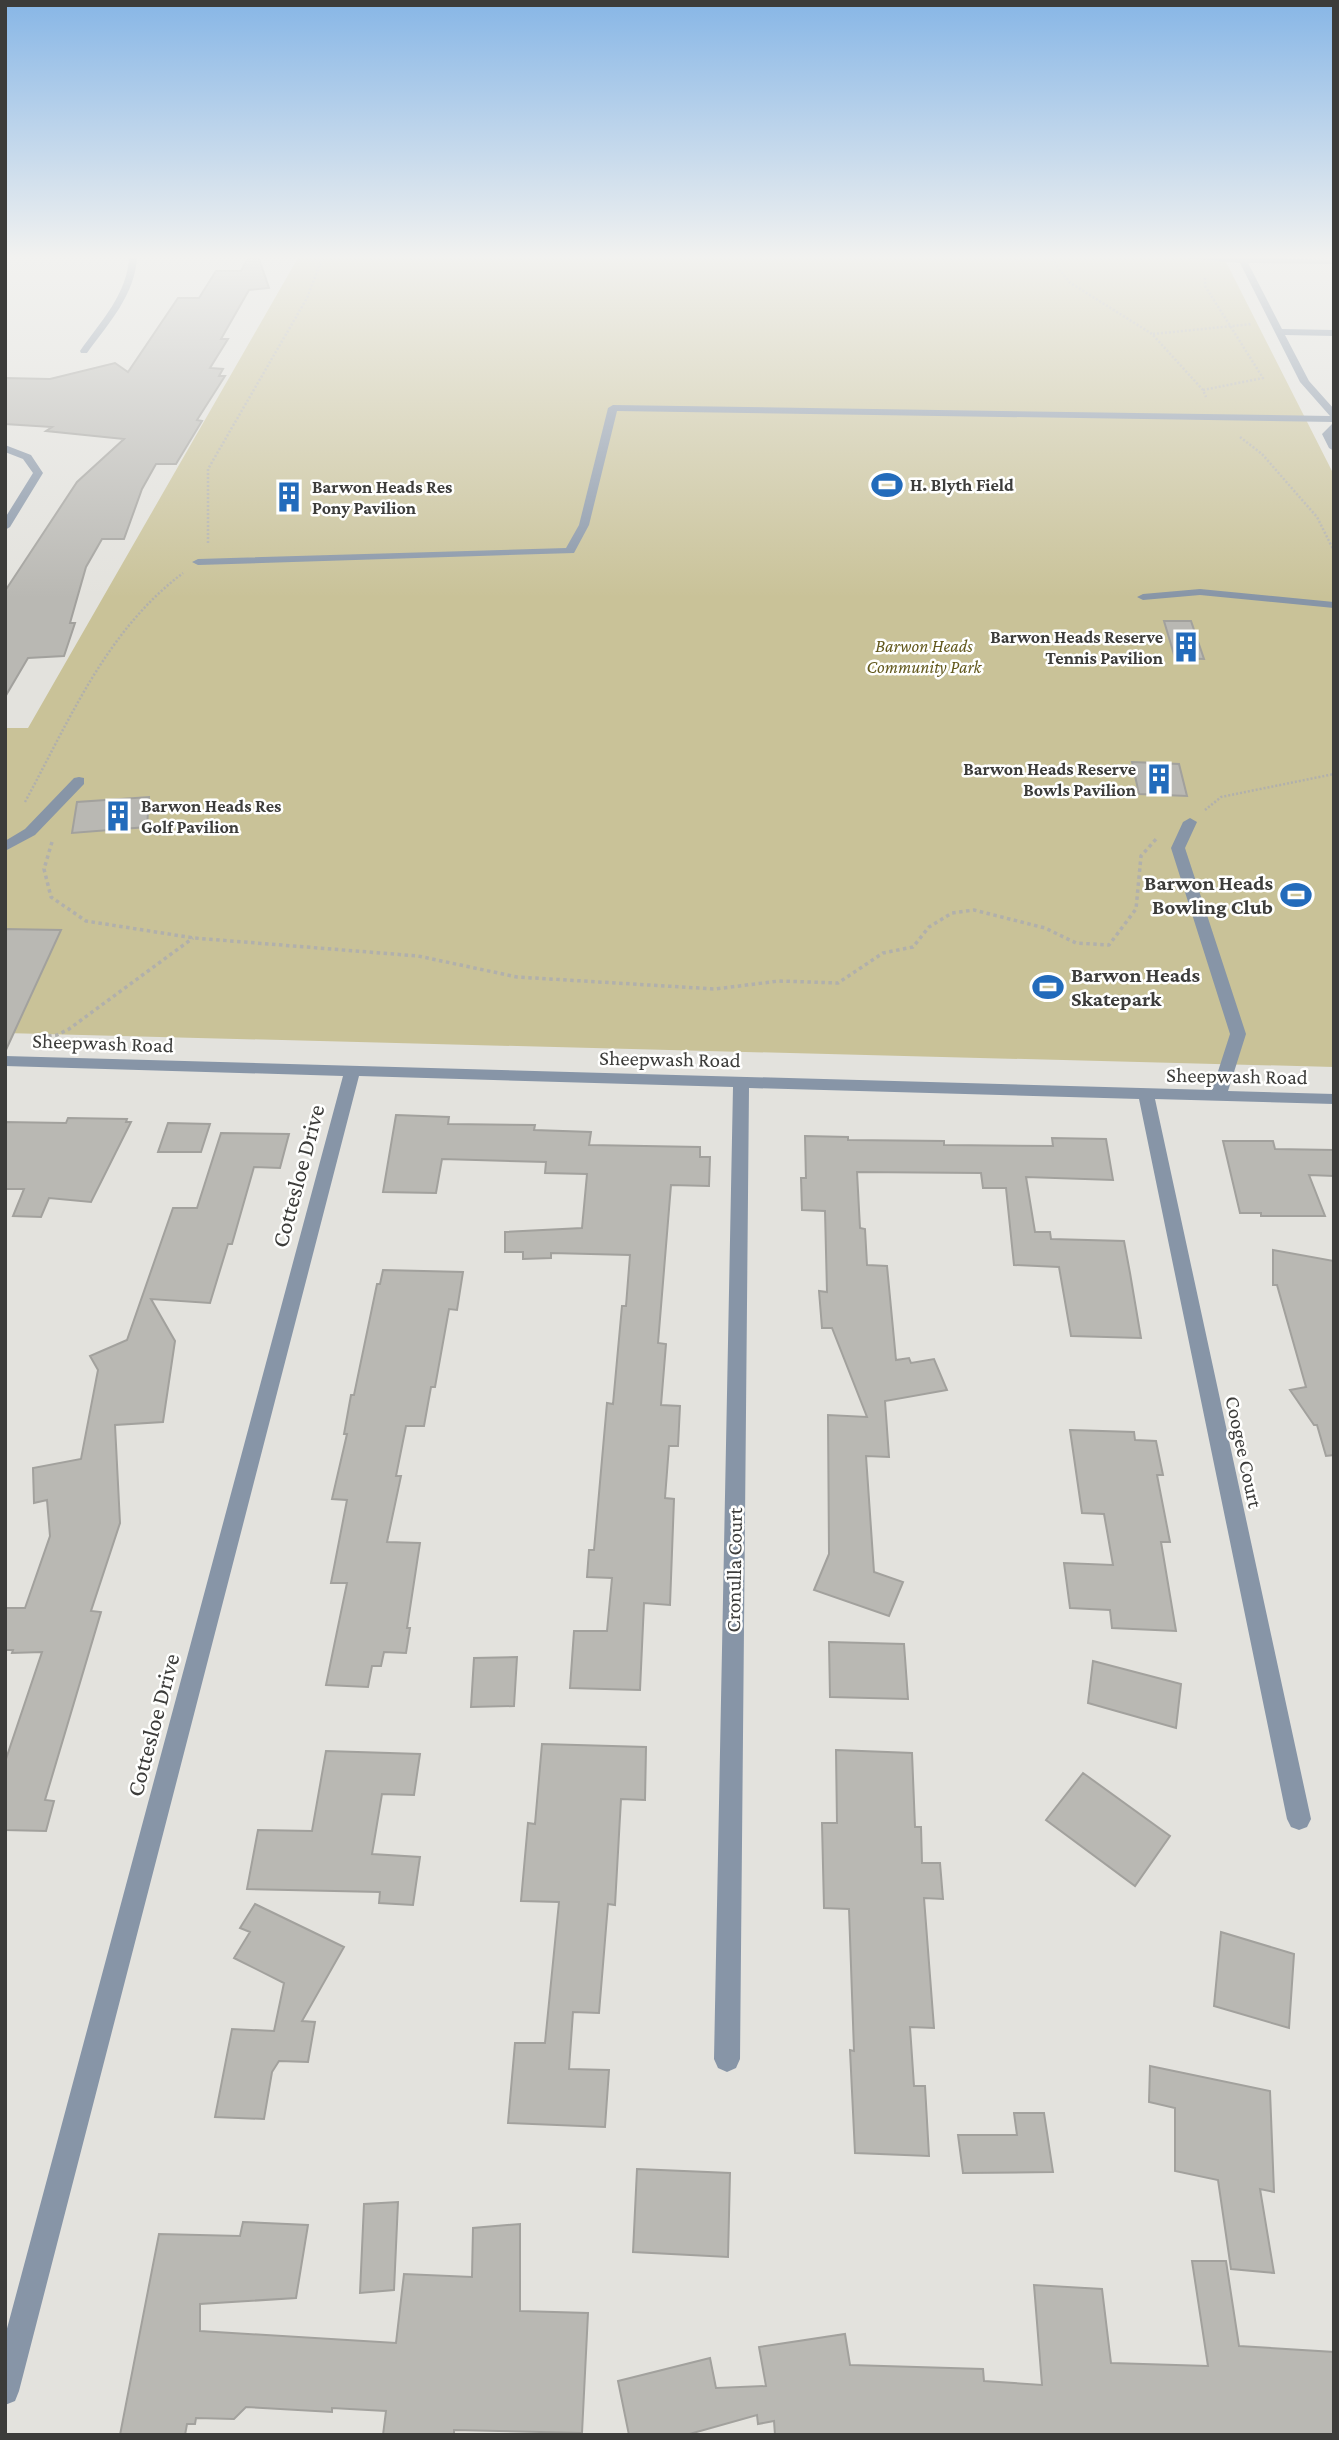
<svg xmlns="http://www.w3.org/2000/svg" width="1339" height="2440" font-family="'Crimson Pro',serif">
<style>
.green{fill:#c9c298}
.building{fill:#b9b8b3;stroke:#a2a19d;stroke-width:2}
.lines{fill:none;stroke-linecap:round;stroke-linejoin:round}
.path-far1{stroke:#b1b0ac;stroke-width:2.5;stroke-dasharray:2 2;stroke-linecap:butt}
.path{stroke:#b1b0ac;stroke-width:3.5;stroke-dasharray:3.5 3.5;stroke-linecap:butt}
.minor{fill:#8795a7;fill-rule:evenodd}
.labels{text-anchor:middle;stroke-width:5;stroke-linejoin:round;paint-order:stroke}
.far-poi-label{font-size:18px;font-weight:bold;fill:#3c3c3a;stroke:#fffffe;text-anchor:start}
.far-park-label{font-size:18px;font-style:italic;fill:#62581c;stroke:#fffffe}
.poi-label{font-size:21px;font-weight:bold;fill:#3c3c3a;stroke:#fffffe;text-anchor:end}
.street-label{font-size:21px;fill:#3c3c3a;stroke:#fffffe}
.near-street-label{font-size:24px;fill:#3c3c3a;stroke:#fffffe}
</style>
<rect width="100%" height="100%" fill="#e3e2dd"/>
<path class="green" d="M299,256H1223L1334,475V1067L5,1033V728H28Z"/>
<path class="building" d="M249,256H258L269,288L249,290L221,339H228L210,368L223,369L219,376H225L197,420L202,421L176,464H156L142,489L124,539H102L86,567L70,623H75L64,656L28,658L5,697V591L77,482L124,439L46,431L52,427L5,424V378L50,379L115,363L128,372L178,298H199L216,271H241Z
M1164,621H1191L1204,659L1175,658Z
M1132,762L1179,764L1187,796L1139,794Z
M149,797L147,827L72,833L77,802Z
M5,929L61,930L5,1052Z
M396,1115L449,1117L448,1124L535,1125L534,1130L591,1132L589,1145L700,1147V1157H710L709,1186L671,1185L658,1343L666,1344L661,1405L680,1406L678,1446H669L665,1498L674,1499L670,1605L644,1603L640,1690L570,1688L574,1631H607L612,1578L587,1577L589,1550H594L607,1403L613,1404L622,1306H626L630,1255L551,1253V1258L523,1259V1252H505V1232L582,1228L587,1174L545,1173L546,1162L442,1159L436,1193L383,1192Z
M68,1118L127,1119L126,1122H131L91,1202L49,1198L41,1217L13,1216L24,1189H5V1122L66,1123Z
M168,1123L210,1124L201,1152H158Z
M221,1133L289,1134L280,1168L254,1167L232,1244H228L210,1303L151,1299L175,1341L163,1422L115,1425L120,1523L91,1611L101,1612L45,1800L54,1801L46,1831L5,1830V1762L42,1652L12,1653L13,1650H5V1608H25L50,1536L47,1500L34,1503L33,1468L81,1459L98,1370L90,1356L127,1340L173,1208H197Z
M805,1136L848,1137V1140L944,1141V1145L1053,1146L1052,1138L1106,1139L1113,1180L1026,1177L1035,1232H1050L1051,1239L1124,1241L1130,1273L1141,1338L1071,1336L1059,1267L1014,1265L1006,1188H983L981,1173L857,1172L860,1228L865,1229L867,1265L887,1266L896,1360L909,1358L911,1363L934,1359L947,1390L885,1401L889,1457L866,1456L874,1572L903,1582L889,1616L814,1590L829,1554L828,1415L867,1417L832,1328H822L819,1291L827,1292L825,1211L802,1210L801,1178H806Z
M1223,1141H1273L1275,1149L1334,1150V1176L1309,1175L1325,1216H1261V1213H1240Z
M1273,1250L1334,1261V1455L1326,1456L1317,1425H1314L1290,1390L1306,1387L1277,1285H1273Z
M383,1270L463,1272L457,1310L449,1309L435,1387H431L424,1426H406L396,1476H401L387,1542L420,1543L407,1628H410L406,1653L384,1652L381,1666H372L368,1687L326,1685L347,1583H331L347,1500L332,1499L347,1434H344L351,1395H354L377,1284H380Z
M1070,1430L1134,1432L1135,1440L1156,1441L1163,1475H1157L1170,1542H1161L1176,1631L1112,1628L1110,1610L1070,1608L1064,1563L1113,1565L1104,1514L1082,1513Z
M829,1642L904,1644L908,1699L830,1697Z
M517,1657L514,1706L471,1707L474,1658Z
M1093,1661L1181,1684L1176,1728L1088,1703Z
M542,1744L646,1747L645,1800L621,1799L615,1905L608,1904L599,2013L573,2012L569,2069L609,2070L605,2127L508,2123L515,2043H545L559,1902L521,1901L528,1823L535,1824Z
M836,1750L912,1753L915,1827H921L922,1863H940L943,1899L924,1898L934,2028L910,2027L914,2086H925L929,2156L855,2153L850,2050L854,2051L849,1909L824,1908L822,1823H837Z
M326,1751L420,1754L414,1795L382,1794L372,1854L420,1857L413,1905L379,1903L380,1892L247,1889L258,1830L312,1831Z
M1083,1773L1170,1836L1135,1886L1046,1820Z
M255,1904L344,1947L302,2021L315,2022L308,2062L279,2061L272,2072L264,2119L215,2117L232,2029L274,2031L284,1983L234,1958L250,1932L240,1928Z
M1221,1932L1294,1954L1289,2028L1214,2006Z
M1150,2066L1270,2091L1274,2192L1260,2189L1274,2273L1231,2269L1218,2180L1175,2171V2108L1149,2102Z
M1014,2113H1044L1053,2172L963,2173L958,2135H1017Z
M637,2169L730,2173L728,2257L633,2252Z
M398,2202L394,2290L360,2293L364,2204Z
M243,2222L308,2225L296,2298L200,2304V2331L396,2343L404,2274L472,2277L473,2228L520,2224V2311L588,2313L582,2433L454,2430V2435H383L386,2411L332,2408V2412L246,2407L234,2419L196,2418L195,2424H187L185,2435H120L159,2234L240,2236Z
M1192,2261H1226L1239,2346L1334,2352V2435H775L774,2421L758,2424L757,2415L686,2435H629L618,2381L710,2358L716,2388L766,2386L759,2347L845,2334L850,2365L983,2369L984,2381L1042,2385L1034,2285L1102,2289L1111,2363L1208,2366Z"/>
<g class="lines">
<path class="path-far1" d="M1050,256L1069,282L1152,334L1203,390L1206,397
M1147,256L1163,259
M1153,334L1252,324
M1203,390L1263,378L1205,286V276
M1240,437L1262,454L1317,517L1334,551
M208,543V469L307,298L320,264L326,256
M25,802C70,719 106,631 183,573
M1205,810L1221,797L1334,774"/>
<path class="path" d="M52,842L44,869L51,897L86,921L194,938L418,956L517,977L715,989L779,981L838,983L883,953L913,947L929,927L952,913L974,910L1045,928L1076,943L1109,945L1136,909L1141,856L1157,838
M37,1042L40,1037L57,1035L69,1029L193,938"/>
<path class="minor" d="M129,256H137C136,294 108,324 87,353H81L80,351C100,322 128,294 129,256Z
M1206,256L1334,260V264L1248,263L1282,329L1334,330V336L1285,335L1309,381L1334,409V422L617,411L589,525L574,553L198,565L192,562L198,559L566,548L579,525L608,408L613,405L1330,416L1300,382L1240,263L1177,257Z
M1332,424L1334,425V451L1329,448L1322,434Z
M5,445L31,455L43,473L10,527L5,530V518L33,473L23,459L5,452Z
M1200,589L1334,602V608L1200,595L1143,600L1137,597L1143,594Z
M79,777L84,778V784L35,835L5,851V841L25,829L74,778Z
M1190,818L1197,822L1185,848L1246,1034L1228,1091L1334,1094V1104L1155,1099L1311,1819L1307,1827L1299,1830L1291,1827L1287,1819L1139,1099L749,1088L740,2059L736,2068L727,2072L718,2068L714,2059L733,1087L359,1076L19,2391L15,2401L5,2405V2336L343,1076L5,1066V1056L1212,1090L1230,1034L1171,848L1183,822Z"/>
</g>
<linearGradient id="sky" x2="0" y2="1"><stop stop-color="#87b6e6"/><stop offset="0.43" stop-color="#f2f2f0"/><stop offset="1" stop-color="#f2f2f0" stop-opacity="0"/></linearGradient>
<rect width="1339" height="598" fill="url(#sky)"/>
<defs>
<g id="stadium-bare" transform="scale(2.415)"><path d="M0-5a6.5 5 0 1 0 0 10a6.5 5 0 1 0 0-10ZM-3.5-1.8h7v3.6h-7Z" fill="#226bbb" stroke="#fffffe" stroke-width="2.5" paint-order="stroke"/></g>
<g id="building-bare" transform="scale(2.415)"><path d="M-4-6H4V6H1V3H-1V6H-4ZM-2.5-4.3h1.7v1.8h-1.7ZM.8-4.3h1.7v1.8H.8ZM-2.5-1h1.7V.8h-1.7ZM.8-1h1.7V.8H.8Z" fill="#226bbb" stroke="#fffffe" stroke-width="2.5" paint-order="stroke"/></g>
</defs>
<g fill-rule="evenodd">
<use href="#stadium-bare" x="887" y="485"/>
<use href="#building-bare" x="289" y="497"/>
<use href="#building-bare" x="1186" y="647"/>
<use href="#building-bare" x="1159" y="779"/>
<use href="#building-bare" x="118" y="816"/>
<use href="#stadium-bare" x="1296" y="895"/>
<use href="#stadium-bare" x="1048" y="987"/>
</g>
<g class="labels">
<g class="far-poi-label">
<text x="910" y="491">H. Blyth Field</text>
<text x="312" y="493">Barwon Heads Res<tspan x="312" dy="21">Pony Pavilion</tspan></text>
<text x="1163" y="643" text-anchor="end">Barwon Heads Reserve<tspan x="1163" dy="21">Tennis Pavilion</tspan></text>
<text x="1136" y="775" text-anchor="end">Barwon Heads Reserve<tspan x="1136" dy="21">Bowls Pavilion</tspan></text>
<text x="141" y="812">Barwon Heads Res<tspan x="141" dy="21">Golf Pavilion</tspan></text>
</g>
<g class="far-park-label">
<text x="924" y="652">Barwon Heads<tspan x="924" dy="21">Community Park</tspan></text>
</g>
<g class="poi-label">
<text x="1273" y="890">Barwon Heads<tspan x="1273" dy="24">Bowling Club</tspan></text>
<text x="1071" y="982" text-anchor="start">Barwon Heads<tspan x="1071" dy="24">Skatepark</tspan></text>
</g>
<g class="street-label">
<text transform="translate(103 1043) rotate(2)" y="7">Sheepwash Road</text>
<text transform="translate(670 1059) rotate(1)" y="7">Sheepwash Road</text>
<text transform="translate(1237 1076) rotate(1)" y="7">Sheepwash Road</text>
<text transform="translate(1244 1452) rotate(78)" y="7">Coogee Court</text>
<text transform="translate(734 1570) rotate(-89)" y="7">Cronulla Court</text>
</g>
<g class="near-street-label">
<text transform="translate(298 1176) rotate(-75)" y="8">Cottesloe Drive</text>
<text transform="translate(153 1725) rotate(-75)" y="8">Cottesloe Drive</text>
</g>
</g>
<rect width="1339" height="2440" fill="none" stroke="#3c3c3a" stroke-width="14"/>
</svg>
